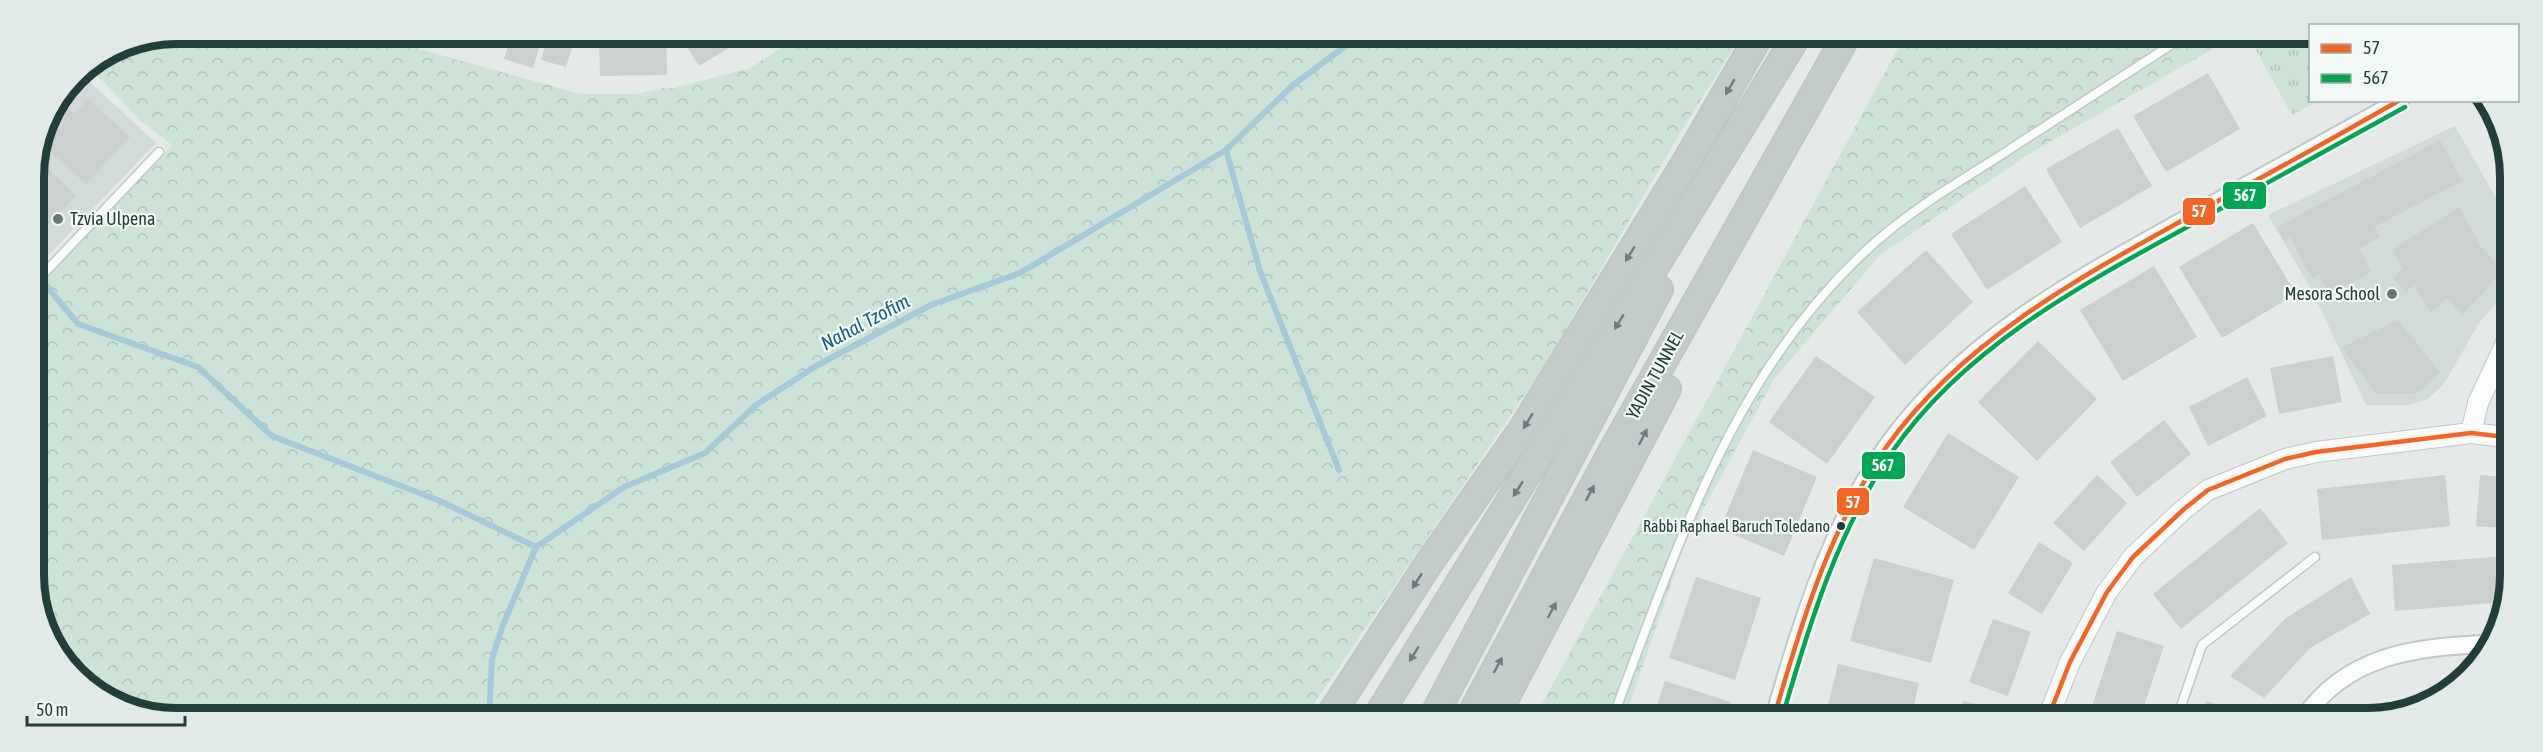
<svg xmlns="http://www.w3.org/2000/svg" width="2543" height="752" font-family="'Asap Condensed',sans-serif">
<style>
.built{fill:#d2dbd9}
.grass{fill:url(#grass-tufts)}
.forest{fill:url(#forest-crowns)}
.lines{fill:none;stroke-linecap:round;stroke-linejoin:round}
.stream{stroke:#a5cad9;stroke-width:6}
.building{fill:#cbd1cf}
.service-casing{stroke:#c2c7c5;stroke-width:11}
.minor-casing{stroke:#c2c7c5;stroke-width:20}
.tertiary-casing{stroke:#c2c7c5;stroke-width:22}
.trunk-casing{stroke:#bdc6c4;stroke-width:30}
.service{stroke:#fbfcfc;stroke-width:8}
.minor{stroke:#fbfcfc;stroke-width:16}
.tertiary{stroke:#fbfcfc;stroke-width:20}
.trunk{stroke:#c4cccb;stroke-width:27}
.bus-1-casing{stroke:#f3f9f7;stroke-width:9}
.bus-2-casing{stroke:#f3f9f7;stroke-width:9}
.bus-1{stroke:#f26522;stroke-width:4.5}
.bus-2{stroke:#00a651;stroke-width:4.5}
.oneway{fill:#6b7e7b}
.poi-dot{fill:#667a77;stroke:#f3f9f7;stroke-width:2}
.bus-dot{fill:#223e3a;stroke:#f3f9f7;stroke-width:2}
.labels{text-anchor:middle;stroke-width:4.5;stroke-linejoin:round;paint-order:stroke}
.bus-label{font-size:16px;fill:#223e3a;stroke:#f3f9f7;text-anchor:end}
.poi-label{font-size:18px;fill:#223e3a;stroke:#f3f9f7;text-anchor:start}
.street-label{font-size:18px;fill:#223e3a;stroke:#f3f9f7}
.water-label{font-size:20px;font-style:italic;fill:#1b5e7b;stroke:#f3f9f7}
.rim{fill:none;stroke:#223e3a;stroke-width:8}
.line-badge{stroke:#f3f9f7;stroke-width:2}
.badge-label{font-size:16px;text-anchor:middle;font-weight:bold;fill:#fff}
</style>
<defs>
<pattern id="grass-tufts" width="24" height="20" patternUnits="userSpaceOnUse" patternTransform="scale(1.5)"><rect width="24" height="20" fill="#cee3d7"/><path d="M3 7l-1-3M5 7V3M7 7l1-3M15 17l-1-3M17 17v-4M19 17l1-3" fill="none" stroke="#b1c4b9"/></pattern>
<pattern id="forest-crowns" width="20" height="18" patternUnits="userSpaceOnUse" patternTransform="scale(1.5)"><rect width="20" height="18" fill="#cee3d7"/><path d="M2 6a3 3 0 1 1 6 0M12 15a3 3 0 1 1 6 0" fill="none" stroke="#b1c4b9"/></pattern>
</defs>
<rect width="100%" height="100%" fill="#e5eae8"/>
<path class="built" d="M79,72L156,143L34,270L33,167L44,121Z
M2455,126L2507,217V291L2479,323L2444,384L2428,399L2408,405H2366L2312,291L2268,215Z"/>
<path class="grass" d="M2261,38H2310V100L2318,101L2292,115L2252,43Z"/>
<path class="forest" d="M176,33H362L581,94H637L664,88H674L750,68L802,34L1741,36L1685,125L1543,368L1305,717L140,714L69,670L36,603L34,290L172,145L141,121L88,66L122,44Z
M1904,37H2234L2032,152L1880,255L1774,379L1686,541L1625,717H1535Z"/>
<g class="lines">
<path class="stream" d="M1226,150L1260,271L1339,470
M34,271L78,324L198,367L272,436L440,501L536,547
M489,715L492,659L503,625L536,547L624,487L705,453L756,405L816,366L931,305L1020,273L1226,150L1293,85L1359,36"/>
</g>
<path class="building" d="M449,34H492L488,46Z
M512,34H543L533,68L504,59Z
M549,34H576L566,67L541,60Z
M679,34H752L699,66Z
M666,35L667,75L600,76L599,36Z
M2208,73L2240,129L2166,172L2133,116Z
M88,99L130,137L86,184L39,141L44,121L59,100L74,114Z
M2118,128L2152,186L2080,228L2046,169Z
M2440,140L2462,181L2374,227L2380,237L2359,248L2371,272L2329,295L2319,275L2312,279L2290,237L2284,241L2277,227Z
M36,158L76,195L34,240L33,167Z
M2025,186L2062,242L1987,290L1951,234Z
M2459,207L2482,248L2503,271L2462,315L2447,298L2431,312L2414,285L2406,292L2393,278L2403,269L2392,250Z
M2253,223L2296,294L2222,338L2179,267Z
M1926,250L1973,302L1905,365L1857,312Z
M2154,266L2197,337L2123,381L2080,310Z
M2398,320L2440,372L2422,390L2411,394H2376L2342,347Z
M2038,341L2097,399L2037,461L1978,402Z
M1816,356L1875,397L1827,464L1769,422Z
M2333,356L2342,402L2279,414L2270,368Z
M2247,377L2267,416L2208,446L2189,407Z
M2164,420L2191,454L2137,497L2110,462Z
M1948,433L2019,477L1974,550L1903,507Z
M1753,450L1817,477L1784,556L1720,529Z
M2097,475L2127,503L2084,551L2053,523Z
M2445,475L2450,526L2322,540L2317,489Z
M2480,475L2506,477V528L2476,526Z
M2260,508L2288,543L2181,629L2153,594Z
M2039,542L2073,563L2042,614L2008,593Z
M2505,556V602L2395,611L2392,565Z
M1874,558L1954,580L1931,663L1850,641Z
M1696,577L1761,598L1735,680L1669,658Z
M2351,577L2370,614L2310,648L2264,698L2230,676L2286,618Z
M1993,619L2031,632L2008,696L1969,682Z
M2117,631L2164,646L2140,718H2088Z
M1838,664L1919,683L1911,718H1825Z
M1665,681L1731,702L1726,717H1653Z
M2439,697L2421,708L2376,719H2358L2371,704Z
M1963,701L2002,710L2000,718H1959Z
M2207,701L2244,715L2243,718H2200Z"/>
<g class="lines">
<g class="service-casing">
<path id="service" d="M34,284L159,152
M1613,717C1678,545 1735,364 1879,239C1916,207 1959,182 2001,155C2061,116 2122,77 2183,37
M2177,718L2202,645L2315,557"/>
</g>
<g class="minor-casing">
<path id="minor" d="M1774,717C1801,623 1830,528 1887,446C1962,341 2072,282 2182,221C2255,181 2328,141 2401,100
M2303,719C2346,655 2415,647 2485,644"/>
</g>
<g class="tertiary-casing">
<path id="tertiary" d="M2471,433L2478,403L2506,343
M2048,718L2070,662L2107,592L2133,557L2184,509L2208,490L2285,459L2316,452L2471,433L2506,437"/>
</g>
<g class="trunk-casing">
<path id="trunk" d="M1329,717L1429,563L1524,427L1686,162L1759,36
M1377,717L1797,36
M1433,717L1659,289
M1470,717L1613,450L1846,37
M1495,717L1667,389"/>
</g>
<use href="#service" class="service"/>
<use href="#minor" class="minor"/>
<use href="#tertiary" class="tertiary"/>
<use href="#trunk" class="trunk"/>
<g class="bus-1-casing">
<path id="bus-1" d="M1774,717C1801,624 1830,526 1887,446C1964,339 2082,276 2194,214C2263,177 2332,139 2400,100
M2048,718L2070,662L2107,592L2133,557L2184,509L2208,490L2285,459L2316,452L2471,433L2506,437"/>
</g>
<g class="bus-2-casing">
<path id="bus-2" d="M1782,718C1809,625 1837,532 1892,452C1966,344 2089,281 2200,220C2268,182 2337,145 2405,107"/>
</g>
<use href="#bus-1" class="bus-1"/>
<use href="#bus-2" class="bus-2"/>
</g>
<defs><path id="oneway-solid" d="M-6-.8H1V-3.2L6.5 0L1 3.2V.8H-6Z" transform="scale(1.5)"/></defs>
<g class="oneway">
<use href="#oneway-solid" transform="translate(1730 87) rotate(120)"/>
<use href="#oneway-solid" transform="translate(1630 254) rotate(121)"/>
<use href="#oneway-solid" transform="translate(1619 322) rotate(121)"/>
<use href="#oneway-solid" transform="translate(1528 421) rotate(122)"/>
<use href="#oneway-solid" transform="translate(1643 437) rotate(-63)"/>
<use href="#oneway-solid" transform="translate(1518 489) rotate(123)"/>
<use href="#oneway-solid" transform="translate(1590 493) rotate(-62)"/>
<use href="#oneway-solid" transform="translate(1417 581) rotate(123)"/>
<use href="#oneway-solid" transform="translate(1552 610) rotate(-62)"/>
<use href="#oneway-solid" transform="translate(1414 654) rotate(122)"/>
<use href="#oneway-solid" transform="translate(1498 665) rotate(-62)"/>
</g>
<g class="poi-dot">
<circle cx="58" cy="219" r="6"/>
<circle cx="2392" cy="294" r="6"/>
</g>
<circle class="bus-dot" cx="1841" cy="526" r="5"/>
<g class="labels">
<g class="bus-label">
<text x="1830" y="532">Rabbi Raphael Baruch Toledano</text>
</g>
<g class="poi-label">
<text x="70" y="225">Tzvia Ulpena</text>
<text x="2380" y="300" text-anchor="end">Mesora School</text>
</g>
<g class="street-label">
<text transform="translate(1655 375) rotate(-61)" y="6">YADIN TUNNEL</text>
</g>
<g class="water-label">
<text transform="translate(865 322) rotate(-28)" y="7">Nahal Tzofim</text>
</g>
</g>
<path d="M0 0H2543V752H0ZM177 44H2367A133 133 0 0 1 2500 177V575A133 133 0 0 1 2367 708H177A133 133 0 0 1 44 575V177A133 133 0 0 1 177 44Z" fill="#e2eae8" fill-rule="evenodd"/>
<path class="rim" d="M177 44H2367A133 133 0 0 1 2500 177V575A133 133 0 0 1 2367 708H177A133 133 0 0 1 44 575V177A133 133 0 0 1 177 44Z"/>
<g class="line-badge">
<rect x="2222" y="181" width="45" height="29" rx="6" fill="#00a651"/>
<rect x="2182" y="197" width="34" height="29" rx="6" fill="#f26522"/>
<rect x="1861" y="451" width="45" height="29" rx="6" fill="#00a651"/>
<rect x="1836" y="487" width="34" height="29" rx="6" fill="#f26522"/>
</g>
<g class="badge-label">
<text x="2245" y="201">567</text>
<text x="2199" y="217">57</text>
<text x="1883" y="471">567</text>
<text x="1853" y="508">57</text>
</g>
<rect x="2309" y="24" width="210" height="78" fill="#f3f9f7" stroke="#9faeab" stroke-width="1.5"/>
<rect x="2321" y="44" width="30" height="9" fill="#f26522" stroke="#9faeab" stroke-width="1.5"/>
<text x="2363" y="54" font-size="18" fill="#223e3a">57</text>
<rect x="2321" y="74" width="30" height="9" fill="#00a651" stroke="#9faeab" stroke-width="1.5"/>
<text x="2363" y="84" font-size="18" fill="#223e3a">567</text>
<path d="M27 716v9h158v-9" fill="none" stroke="#223e3a" stroke-width="3"/>
<text x="36" y="716" font-size="18" fill="#223e3a" stroke="#f3f9f7" stroke-width="4.5" paint-order="stroke">50 m</text>
</svg>
